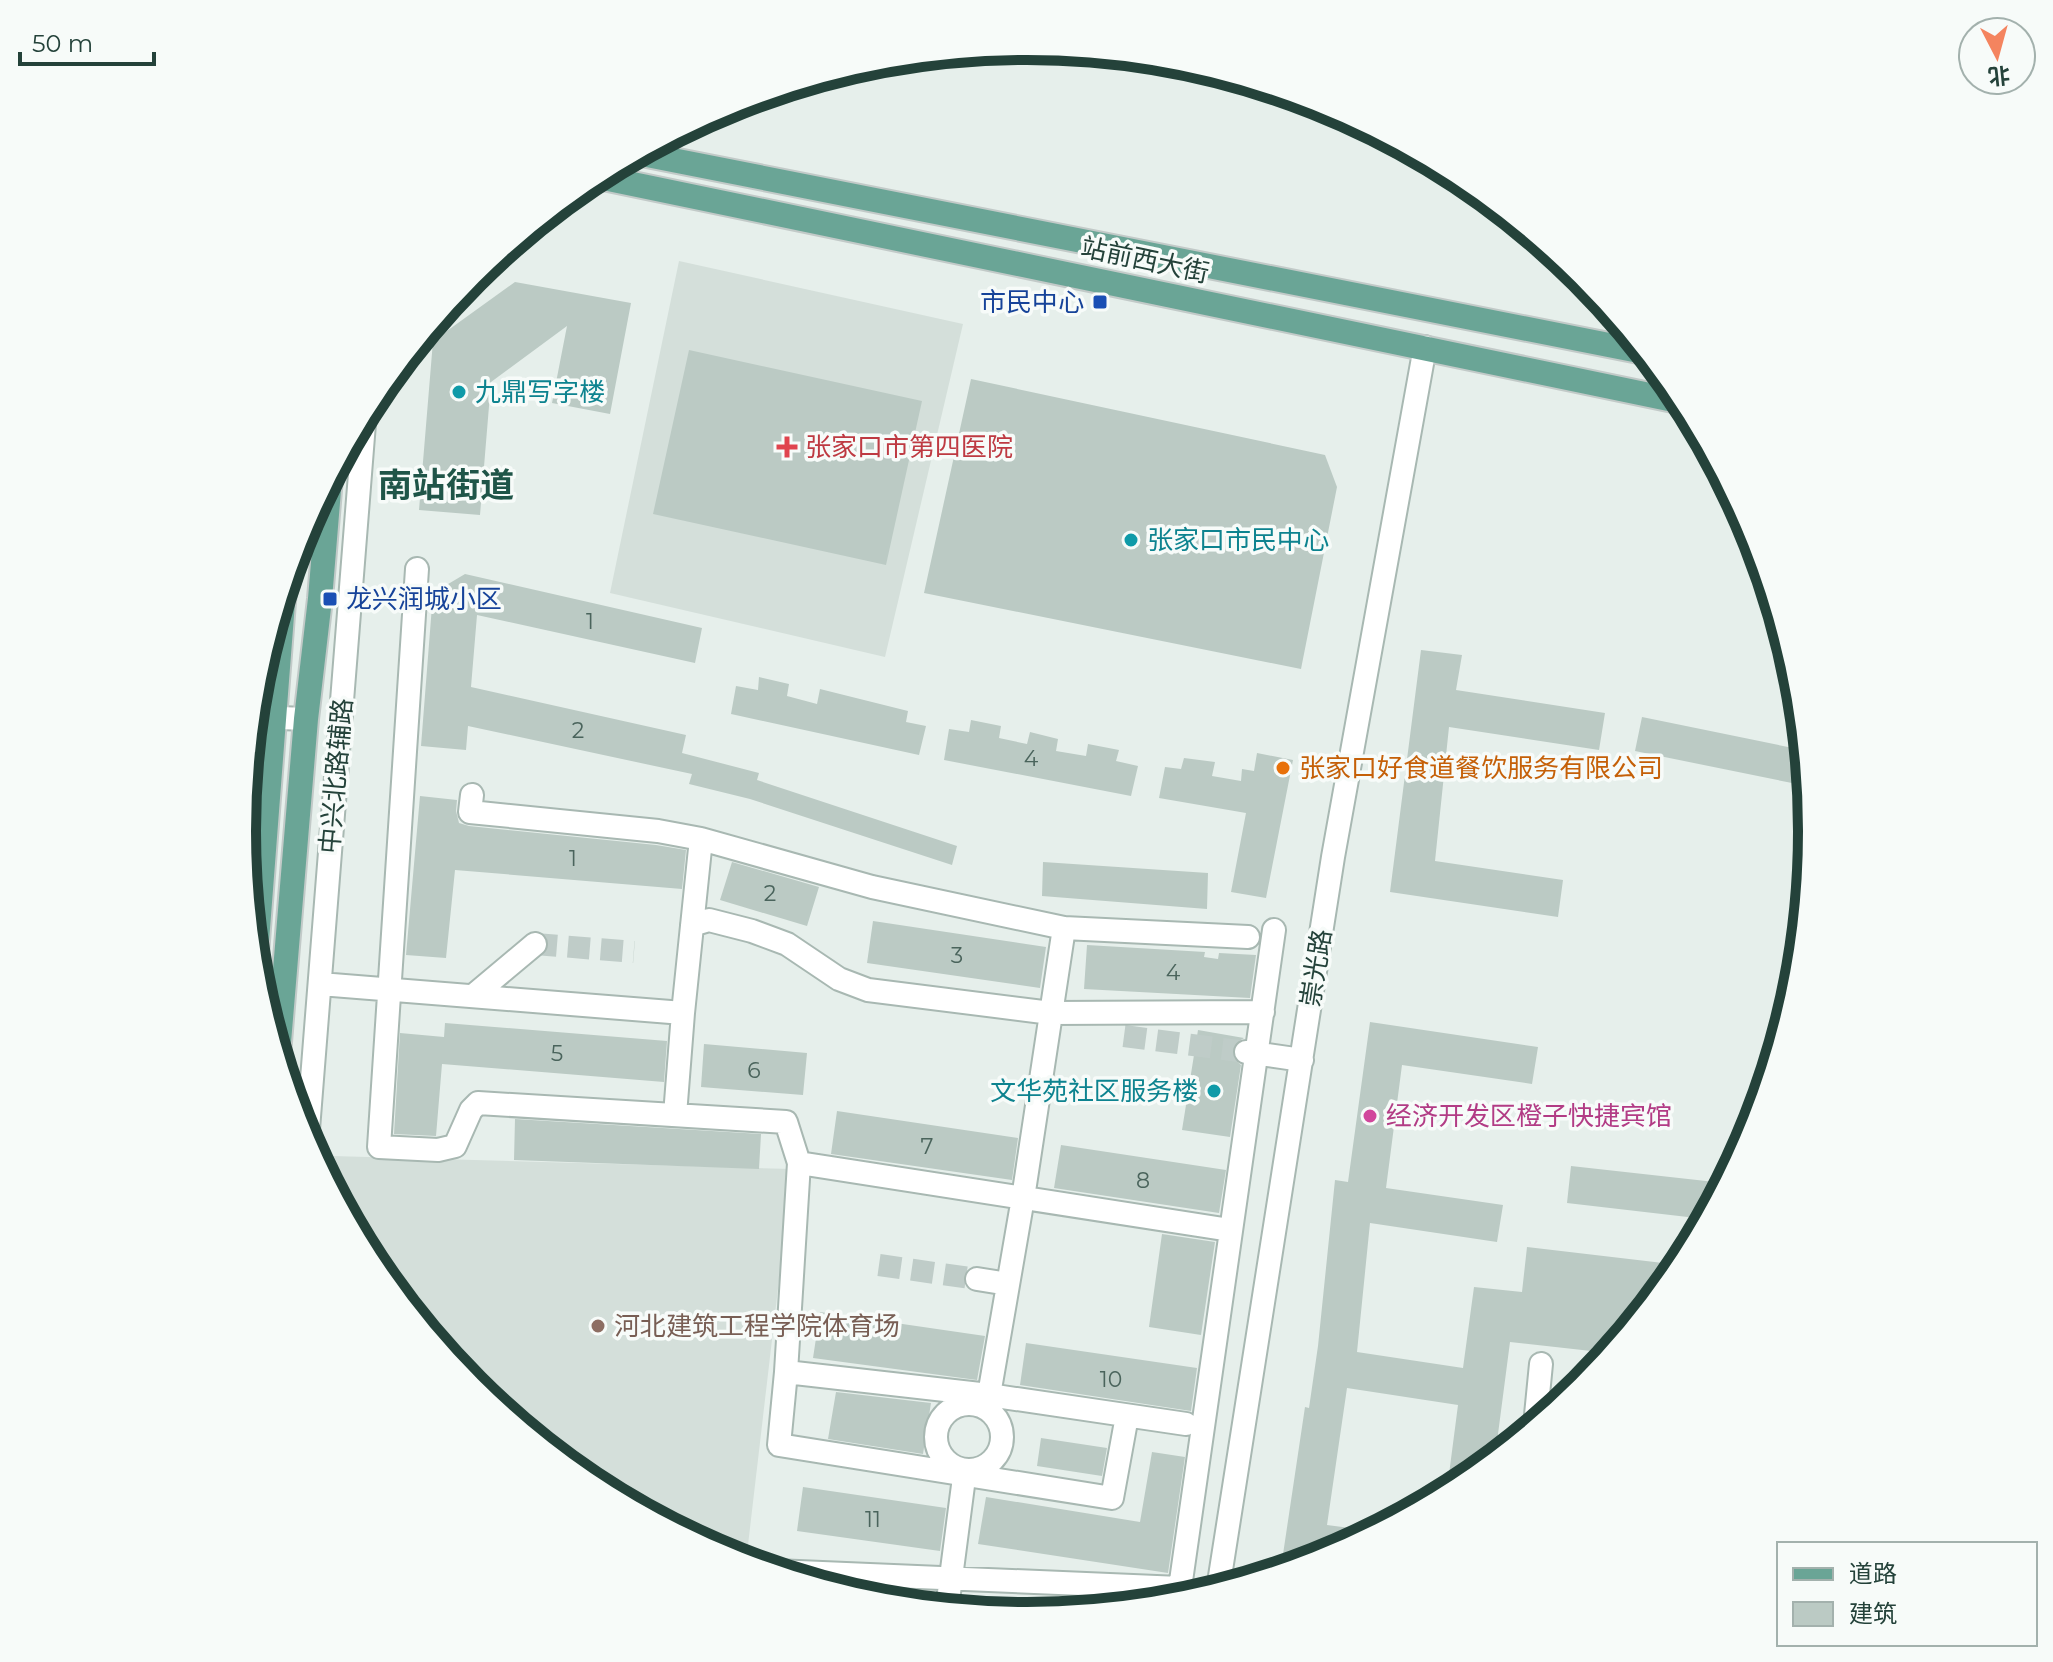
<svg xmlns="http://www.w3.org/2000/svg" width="2053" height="1662" font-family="Montserrat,'Noto Sans SC',sans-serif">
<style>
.built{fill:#d4dfda}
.building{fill:#bbcac4}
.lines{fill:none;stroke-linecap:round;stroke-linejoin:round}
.minor-tunnel{stroke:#bfccc8;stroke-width:22;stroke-dasharray:22 11;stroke-linecap:butt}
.minor-casing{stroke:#a8b8b2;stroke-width:26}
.major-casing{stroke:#c2cac8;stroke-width:28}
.minor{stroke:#fff;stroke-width:22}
.major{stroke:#6aa596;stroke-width:24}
.transit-dot{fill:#1a4fb4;stroke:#f7fbf9;stroke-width:3}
.culture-dot{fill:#0f9aa8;stroke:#f7fbf9;stroke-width:3}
.health-dot{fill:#e0444e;stroke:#f7fbf9;stroke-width:3}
.food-dot{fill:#e8710a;stroke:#f7fbf9;stroke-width:3}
.hotel-dot{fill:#d1479c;stroke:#f7fbf9;stroke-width:3}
.education-dot{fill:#8d6e63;stroke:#f7fbf9;stroke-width:3}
.labels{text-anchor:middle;stroke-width:7;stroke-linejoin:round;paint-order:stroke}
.number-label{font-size:22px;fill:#4a645c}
.street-label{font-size:26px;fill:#24423a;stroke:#f7fbf9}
.transit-label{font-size:26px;fill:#164399;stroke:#f7fbf9;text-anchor:end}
.culture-label{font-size:26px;fill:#0d838f;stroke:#f7fbf9;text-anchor:start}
.health-label{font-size:26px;fill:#be3a42;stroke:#f7fbf9;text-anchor:start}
.food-label{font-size:26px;fill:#c56008;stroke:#f7fbf9;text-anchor:start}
.hotel-label{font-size:26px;fill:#b23c85;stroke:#f7fbf9;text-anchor:start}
.education-label{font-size:26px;fill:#785e54;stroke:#f7fbf9;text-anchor:start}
.district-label{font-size:34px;font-weight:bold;fill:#1f5548;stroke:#f7fbf9}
.rim{fill:none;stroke:#24423a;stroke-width:10}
</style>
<rect width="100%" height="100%" fill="#e6efeb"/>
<path class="built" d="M679,261L963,324L885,657L610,593Z
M332,1156L792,1169L746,1562L726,1556L590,1483L471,1386L374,1267L329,1184Z"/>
<path class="building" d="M515,282L631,303L610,414L552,403L567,326L491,382L480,515L419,510L433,341Z
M689,350L922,401L886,565L653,514Z
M971,379L1325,455L1337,487L1301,669L924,593Z
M465,574L702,628L695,663L477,615L471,687L686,735L682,753L759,773L757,780L957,846L952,865L750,799L689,784L692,774L468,726L466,750L421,746L433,593Z
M1421,650L1462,655L1456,690L1605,713L1599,750L1449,727L1435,861L1563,880L1558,917L1390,892Z
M759,677L789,684L787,696L817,704L820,689L908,711L906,722L926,726L919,755L731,714L736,686L758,690Z
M1642,717L1803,750L1797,784L1635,751Z
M971,720L1001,726L999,738L1027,744L1030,732L1058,739L1056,751L1086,756L1088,744L1119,750L1116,761L1138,766L1131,796L944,760L949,729L969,732Z
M1257,753L1293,760L1266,898L1231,892L1246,813L1159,798L1165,767L1181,769L1184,758L1215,762L1212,776L1241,781L1242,769L1254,771Z
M420,796L457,800L456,811L459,823L469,826L656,845L686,850L682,889L455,870L446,958L406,955Z
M732,862L819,887L807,926L720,900Z
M1043,862L1208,873L1207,909L1042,896Z
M873,921L1046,947L1040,988L867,963Z
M1087,945L1205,952L1204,957L1218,959L1219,953L1256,955L1250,998L1084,989Z
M1370,1022L1538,1047L1532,1084L1402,1065L1386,1188L1503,1205L1497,1242L1370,1223L1357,1352L1463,1368L1474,1287L1522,1292L1527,1247L1680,1265L1609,1353L1510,1342L1495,1457L1463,1484L1448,1482L1458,1405L1347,1388L1327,1525L1373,1531L1326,1556L1302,1564L1282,1561L1305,1407L1309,1408L1318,1346L1335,1180L1348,1182Z
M445,1023L667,1041L664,1082L442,1064L436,1136L394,1134L400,1033L444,1037Z
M1198,1030L1244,1038L1236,1043L1232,1051L1233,1058L1241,1065L1230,1137L1182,1130Z
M704,1044L807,1053L803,1095L701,1087Z
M837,1111L1018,1138L1012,1180L831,1154Z
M515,1119L761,1134L759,1169L514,1160Z
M1061,1145L1226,1170L1219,1213L1054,1188Z
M1571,1166L1724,1183L1705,1219L1567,1203Z
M1162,1234L1215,1242L1201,1335L1149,1327Z
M820,1312L985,1336L977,1380L813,1358Z
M1026,1343L1197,1368L1191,1411L1020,1385Z
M836,1392L931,1403L923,1454L828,1439Z
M1041,1438L1107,1448L1102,1476L1037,1466Z
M1152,1452L1185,1457L1168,1573L978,1544L986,1497L1140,1522Z
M803,1487L946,1508L940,1551L797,1531Z"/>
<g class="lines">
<path class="minor-tunnel" d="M535,944L634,952
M1124,1036L1246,1052
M879,1265L977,1279"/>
<g class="minor-casing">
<path id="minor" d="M417,569L379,1147L438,1150L455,1146L471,1110L478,1103L786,1122L799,1163L1230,1230
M253,717L306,719
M701,839L872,887L1064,928L1248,937
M692,925L709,920L752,931L787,944L839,979L868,990L1051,1013L1263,1012
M320,984L683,1013L701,839L658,831L470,812L472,795
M473,996L535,944
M1246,1052L1302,1060
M675,1115L683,1013
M307,1142L365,411
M799,1163L786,1372L989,1395L1023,1198L1064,928
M977,1279L1008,1284
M786,1372L779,1445L1112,1498L1127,1416
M936 1437a33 33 0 1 1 66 0a33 33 0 1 1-66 0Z
M987,1409L989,1395L1186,1424
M1535,1425L1541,1364
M775,1571L1180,1588L1274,930
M1218,1589L1333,857L1425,347
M947,1608L965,1470"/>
</g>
<g class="major-casing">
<path id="major" d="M637,153L1644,352
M594,176L1683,402
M255,967L284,589
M278,1054L306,719L320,599L330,478"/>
</g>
<use href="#minor" class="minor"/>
<use href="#major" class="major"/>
</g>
<g class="transit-dot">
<rect x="1092" y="294" width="16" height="16" rx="4"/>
<rect x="322" y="591" width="16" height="16" rx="4"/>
</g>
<g class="culture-dot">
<circle cx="459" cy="392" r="8"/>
<circle cx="1131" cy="540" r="8"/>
<circle cx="1214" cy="1091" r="8"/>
</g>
<path class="health-dot" d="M783 435h8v8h8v8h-8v8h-8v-8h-8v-8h8z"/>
<circle class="food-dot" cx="1283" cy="768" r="8"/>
<circle class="hotel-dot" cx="1370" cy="1116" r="8"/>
<circle class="education-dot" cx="598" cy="1326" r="8"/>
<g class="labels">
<g class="number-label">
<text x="590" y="629">1</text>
<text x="578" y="738">2</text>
<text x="1031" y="766">4</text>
<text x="573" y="866">1</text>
<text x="770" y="901">2</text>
<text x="957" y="963">3</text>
<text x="1173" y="980">4</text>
<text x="557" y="1061">5</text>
<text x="754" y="1078">6</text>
<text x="927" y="1154">7</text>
<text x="1143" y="1188">8</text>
<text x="1111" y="1387">10</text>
<text x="873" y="1527">11</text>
</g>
<g class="street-label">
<text transform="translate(1145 260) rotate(12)" y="9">站前西大街</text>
<text transform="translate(336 776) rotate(-85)" y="9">中兴北路辅路</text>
<text transform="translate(1316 968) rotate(-81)" y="9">崇光路</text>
</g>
<g class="transit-label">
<text x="1084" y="311">市民中心</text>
<text x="346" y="608" text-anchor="start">龙兴润城小区</text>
</g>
<g class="culture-label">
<text x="475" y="401">九鼎写字楼</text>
<text x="1147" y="549">张家口市民中心</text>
<text x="1198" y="1100" text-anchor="end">文华苑社区服务楼</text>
</g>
<g class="health-label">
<text x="805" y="456">张家口市第四医院</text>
</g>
<g class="food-label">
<text x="1299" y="777">张家口好食道餐饮服务有限公司</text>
</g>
<g class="hotel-label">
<text x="1386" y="1125">经济开发区橙子快捷宾馆</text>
</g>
<g class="education-label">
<text x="614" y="1335">河北建筑工程学院体育场</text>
</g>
<g class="district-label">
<text x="446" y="497">南站街道</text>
</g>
</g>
<path d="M0 0H2053V1662H0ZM256 831a771 771 0 1 1 1542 0a771 771 0 1 1-1542 0Z" fill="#f7fbf9" fill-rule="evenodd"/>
<path class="rim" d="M256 831a771 771 0 1 1 1542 0a771 771 0 1 1-1542 0Z"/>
<rect x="1777" y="1542" width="260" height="104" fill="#f7fbf9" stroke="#a3b1ad" stroke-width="2"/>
<rect x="1793" y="1568" width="40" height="12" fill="#6aa596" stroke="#a3b1ad" stroke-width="2"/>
<text x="1849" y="1582" font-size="24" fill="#24423a">道路</text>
<rect x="1793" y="1602" width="40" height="24" fill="#bbcac4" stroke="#a3b1ad" stroke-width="2"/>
<text x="1849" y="1622" font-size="24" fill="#24423a">建筑</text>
<g transform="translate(1997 56) rotate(174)"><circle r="38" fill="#f7fbf9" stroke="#a3b1ad" stroke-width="2"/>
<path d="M0-6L14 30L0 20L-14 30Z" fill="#f4845f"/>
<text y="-12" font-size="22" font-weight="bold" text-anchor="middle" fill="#24423a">北</text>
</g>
<path d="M20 52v12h134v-12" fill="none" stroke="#24423a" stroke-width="4"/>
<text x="32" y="52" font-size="24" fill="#24423a" stroke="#f7fbf9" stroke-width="6" paint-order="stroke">50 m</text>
</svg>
